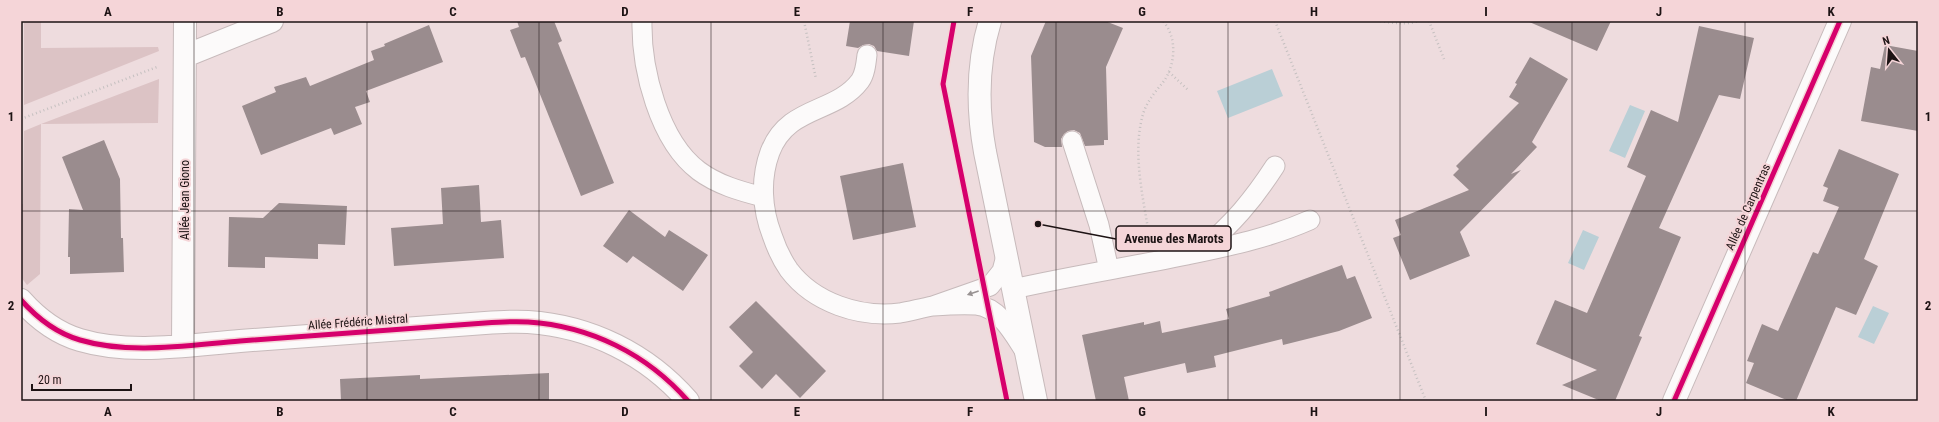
<svg xmlns="http://www.w3.org/2000/svg" width="1939" height="422" font-family="'Roboto Condensed',sans-serif">
<style>
.green{fill:#dcc3c5}
.water{fill:#bacfd6}
.building{fill:#9a8c8e}
.lines{fill:none;stroke-linecap:round;stroke-linejoin:round}
.service-casing{stroke:#c7babb;stroke-width:21}
.minor-casing{stroke:#c7babb;stroke-width:24}
.tertiary-casing{stroke:#c7babb;stroke-width:24}
.path{stroke:#c5c0c0;stroke-width:2.5;stroke-dasharray:1 3;stroke-linecap:butt}
.service{stroke:#fcfafa;stroke-width:19}
.minor{stroke:#fcfafa;stroke-width:22}
.tertiary{stroke:#fcfafa;stroke-width:22}
.cycleway-casing{stroke:#f5d5d8;stroke-width:8}
.cycleway{stroke:#d6006c;stroke-width:5}
.oneway{fill:#989292}
.grid{fill:none;stroke:#1d1314;stroke-width:1;stroke-opacity:0.55}
.labels{text-anchor:middle;stroke-width:4;stroke-linejoin:round;paint-order:stroke}
.street-label{font-size:12px;fill:#1d1314;stroke:#f5d5d8}
.leader{fill:none;stroke:#1d1314;stroke-width:1.5}
.callout-dot{fill:#1d1314;stroke:#f5d5d8;stroke-width:1.5}
.callout{fill:#f5d5d8;stroke:#1d1314;stroke-width:1.5}
.callout-label{font-size:13px;text-anchor:middle;font-weight:bold;fill:#1d1314}
.neatline{fill:none;stroke:#1d1314;stroke-width:1.5}
.grid-label{font-size:13px;text-anchor:middle;font-weight:bold;fill:#1d1314}
</style>
<rect width="100%" height="100%" fill="#eedcde"/>
<path class="green" d="M24,21H41V48L158,47L159,51L24,105Z
M159,79L158,123L41,124L40,274L27,285L21,277V204H23L24,131L41,124Z"/>
<path class="water" d="M1272,69L1283,96L1228,118L1217,91Z
M1630,105L1645,111L1625,158L1609,151Z
M1583,230L1599,237L1584,270L1568,263Z
M1873,306L1889,313L1874,344L1858,337Z"/>
<path class="building" d="M517,21H554L562,41L558,43L614,183L581,196L525,57L521,58L510,30L519,27Z
M850,21H914L909,56L877,51L874,46L869,44L863,45L858,48L846,46Z
M1046,21H1105L1123,28L1106,67L1108,140H1104V145L1085,146L1080,133L1074,130L1068,131L1064,134L1061,139L1062,147H1045L1034,142L1031,56Z
M1527,21H1611L1597,51Z
M429,25L443,62L366,91L370,102L355,107L362,124L334,135L331,128L261,155L242,106L276,92L274,87L306,77L310,86L374,60L371,51L385,46L384,44Z
M1699,26L1754,38L1740,99L1719,95L1659,228L1681,237L1639,336L1642,337L1615,401H1601L1562,385L1597,370L1536,344L1555,300L1587,313L1646,176L1627,167L1651,110L1678,122Z
M1885,45L1918,51V131L1861,121L1871,67L1880,69Z
M1530,57L1568,79L1532,142L1537,147L1511,174L1521,170L1460,232L1470,256L1410,280L1393,238L1401,235L1395,220L1469,190L1453,175L1459,169L1456,166L1519,103L1509,97L1517,84L1515,83Z
M104,140L120,179L121,238H123L124,272L70,274V257H68L69,209L83,210L62,157Z
M1839,149L1899,174L1864,259L1878,266L1856,315L1836,307L1796,401H1789L1746,383L1754,363L1747,361L1762,324L1778,331L1813,252L1818,254L1839,207L1823,201L1828,188L1823,186Z
M903,163L916,227L853,240L840,176Z
M479,185L481,222L501,220L504,258L394,266L391,228L443,224L441,188Z
M279,203L347,206L345,245L318,244V259L265,257V268L228,267L229,217L263,218Z
M629,210L665,237L669,230L708,255L683,291L633,256L627,263L603,246Z
M1342,265L1347,279L1355,276L1372,318L1339,331L1283,345L1282,339L1214,356L1216,367L1187,373L1185,363L1124,377L1129,401H1096L1082,335L1144,322V325L1160,321L1162,333L1229,319L1226,309L1270,296L1269,292Z
M756,301L826,371L800,398L776,374L762,389L739,366L753,352L729,327Z
M549,373V401H341L340,379L420,375V379Z"/>
<g class="lines">
<g class="service-casing">
<path id="service" d="M642,21C641,69 659,141 699,171C718,185 740,191 763,197
M867,55C866,64 865,74 860,81C835,114 788,105 770,152C760,179 762,209 772,235C776,247 782,260 789,270C814,303 860,318 900,313C911,311 922,308 933,306
M1072,141L1099,225L1109,270
M1201,250C1232,225 1253,200 1275,166
M1006,256L1002,271L990,286L933,306C947,305 962,304 976,305C999,307 1013,333 1024,350
M1013,289C1071,276 1129,267 1187,255C1230,246 1269,238 1310,220"/>
</g>
<g class="minor-casing">
<path id="minor" d="M185,56L272,21
M21,300C37,318 56,333 80,340C130,355 189,345 240,341C322,335 403,329 485,323C499,322 514,321 528,322C590,326 647,354 688,401
M183,345L185,21
M1674,401L1840,21"/>
</g>
<g class="tertiary-casing">
<path id="tertiary" d="M990,21C977,64 977,108 985,152L1036,401"/>
</g>
<path class="path" d="M804,21L816,79
M1275,21L1426,401
M1380,21C1394,23 1406,25 1419,21
M1429,21L1444,59
M1169,72L1188,90
M21,119L157,67
M1149,235C1143,196 1132,153 1143,114C1147,101 1156,91 1164,81C1176,63 1177,37 1163,21"/>
<use href="#service" class="service"/>
<use href="#minor" class="minor"/>
<use href="#tertiary" class="tertiary"/>
<g class="cycleway-casing">
<path id="cycleway" d="M954,21L943,84L1007,401
M21,300C37,318 56,333 80,340C130,355 189,345 240,341C322,335 403,329 485,323C499,322 514,321 528,322C590,326 647,354 688,401
M1674,401L1840,21"/>
</g>
<use href="#cycleway" class="cycleway"/>
</g>
<defs><path id="oneway-solid" d="M-6-.8H1V-3.2L6.5 0L1 3.2V.8H-6Z"/></defs>
<use class="oneway" href="#oneway-solid" transform="translate(973 293) rotate(161)"/>
<path class="grid" d="M194,21V401M367,21V401M539,21V401M711,21V401M883,21V401M1056,21V401M1228,21V401M1400,21V401M1572,21V401M1745,21V401M21,211H1918"/>
<g class="labels">
<g class="street-label">
<text transform="translate(185 200) rotate(-90)" y="4">Allée Jean Giono</text>
<text transform="translate(1748 207) rotate(-66)" y="4">Allée de Carpentras</text>
<text transform="translate(358 322) rotate(-4)" y="4">Allée Frédéric Mistral</text>
</g>
</g>
<path class="leader" d="M1038 224L1116 239"/>
<circle class="callout-dot" cx="1038" cy="224" r="4"/>
<rect class="callout" x="1116" y="226" width="115" height="25" rx="4"/>
<g class="callout-label">
<text x="1174" y="243">Avenue des Marots</text>
</g>
<rect width="1939" height="422" fill="none" stroke="#f5d5d8" stroke-width="44"/>
<g transform="translate(1889 50) rotate(343)" stroke="#f5d5d8" stroke-width="3" paint-order="stroke">
<path d="M0-3L7 15L0 10L-7 15Z" fill="#1d1314"/>
<text y="-6" font-size="11" font-weight="bold" text-anchor="middle" fill="#1d1314">N</text>
</g>
<path d="M32 384v6h99v-6" fill="none" stroke="#1d1314" stroke-width="2"/>
<text x="38" y="384" font-size="12" fill="#1d1314" stroke="#f5d5d8" stroke-width="3" paint-order="stroke">20 m</text>
<rect x="22" y="22" width="1895" height="378" class="neatline"/>
<g class="grid-label">
<text x="108" y="16">A</text>
<text x="280" y="16">B</text>
<text x="453" y="16">C</text>
<text x="625" y="16">D</text>
<text x="797" y="16">E</text>
<text x="970" y="16">F</text>
<text x="1142" y="16">G</text>
<text x="1314" y="16">H</text>
<text x="1486" y="16">I</text>
<text x="1659" y="16">J</text>
<text x="1831" y="16">K</text>
<text x="11" y="121">1</text>
<text x="1928" y="121">1</text>
<text x="11" y="310">2</text>
<text x="1928" y="310">2</text>
<text x="108" y="416">A</text>
<text x="280" y="416">B</text>
<text x="453" y="416">C</text>
<text x="625" y="416">D</text>
<text x="797" y="416">E</text>
<text x="970" y="416">F</text>
<text x="1142" y="416">G</text>
<text x="1314" y="416">H</text>
<text x="1486" y="416">I</text>
<text x="1659" y="416">J</text>
<text x="1831" y="416">K</text>
</g>
</svg>
